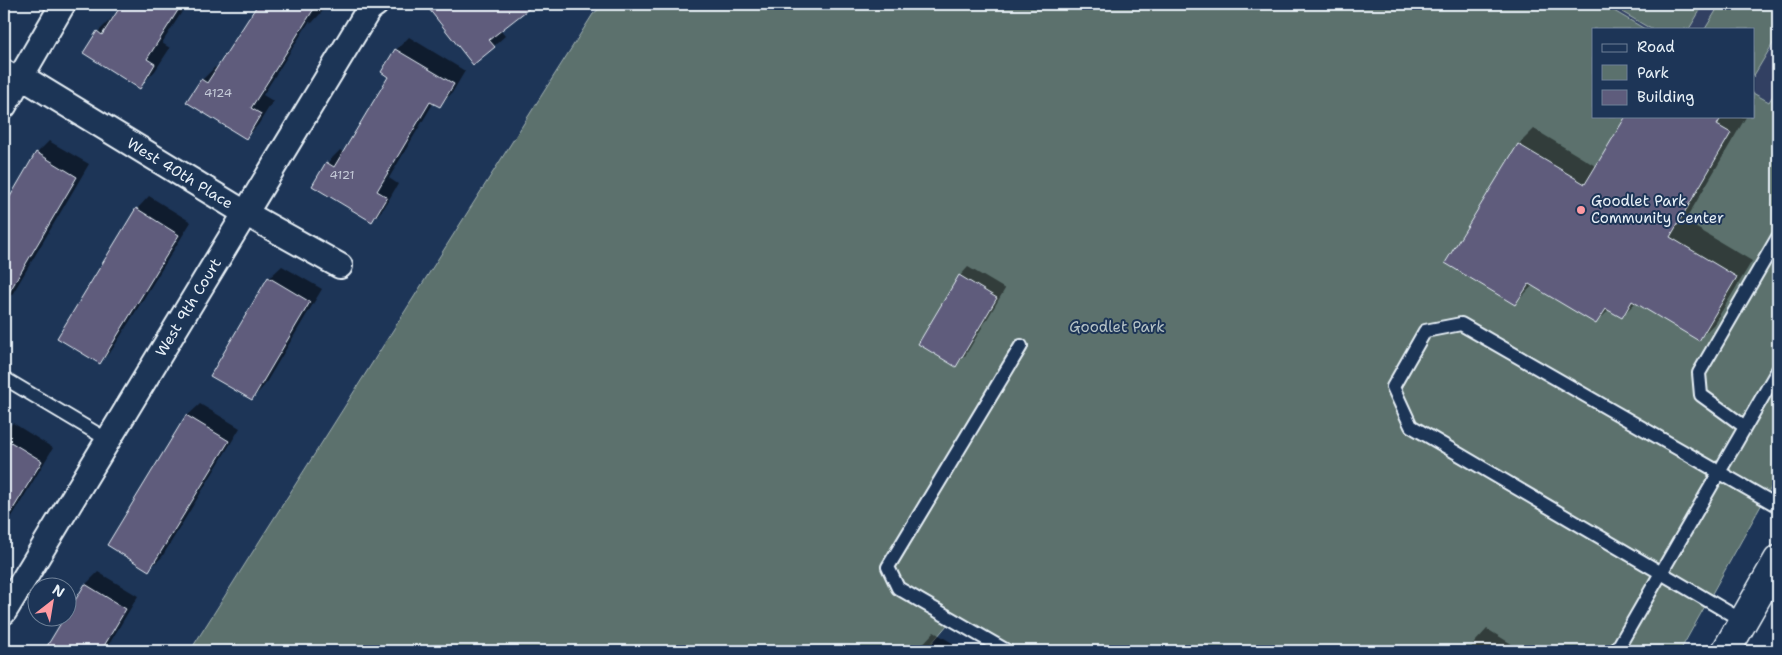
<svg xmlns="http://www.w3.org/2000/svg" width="1782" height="655" font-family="'Shantell Sans',sans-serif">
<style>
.built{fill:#304162}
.green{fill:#5b716d;stroke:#a2b1b2}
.shadow{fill:#0007}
.building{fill:#5e5c7c;stroke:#e8f1f8}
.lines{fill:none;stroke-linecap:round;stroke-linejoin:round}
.service-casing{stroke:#e8f1f8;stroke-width:16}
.minor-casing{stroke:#e8f1f8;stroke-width:28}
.tertiary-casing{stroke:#e8f1f8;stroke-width:31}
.service{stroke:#1d3557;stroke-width:12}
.minor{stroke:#1d3557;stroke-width:24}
.tertiary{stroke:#1d3557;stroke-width:28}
.poi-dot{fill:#ff9aa2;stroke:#1d3557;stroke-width:2}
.labels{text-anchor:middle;stroke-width:4;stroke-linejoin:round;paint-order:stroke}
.number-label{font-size:12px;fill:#c6ccd9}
.street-label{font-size:15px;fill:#e8f1f8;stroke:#1d3557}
.poi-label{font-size:15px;fill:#e8f1f8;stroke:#1d3557;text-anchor:start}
.park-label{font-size:15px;fill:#b7c4c7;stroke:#1d3557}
</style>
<rect width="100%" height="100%" fill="#1d3557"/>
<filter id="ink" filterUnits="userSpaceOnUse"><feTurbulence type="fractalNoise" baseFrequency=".02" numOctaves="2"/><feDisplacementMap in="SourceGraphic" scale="10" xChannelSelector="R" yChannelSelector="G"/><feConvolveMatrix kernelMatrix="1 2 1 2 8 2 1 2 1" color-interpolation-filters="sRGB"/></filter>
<g filter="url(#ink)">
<path class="built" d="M1602,4H1778V107L1753,93V29H1645Z"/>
<path class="green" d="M605,4H1602L1645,29H1593V116H1753V93L1769,102L1778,87V475L1680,651H1012L954,617L925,651H190L593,14Z
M1626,4H1704L1689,29H1651L1622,12Z
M1720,4H1778V35L1753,77V29H1705Z"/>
<path class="shadow" d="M7,4H18L14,8Z
M124,4H187L162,43L170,48L155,71L139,87L85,53L98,32L114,16L115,17Z
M259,4H329L312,23L309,22L263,95L273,101L258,125L246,138L202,80L215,67L218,70Z
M440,4H533L500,30L505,36L494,46L432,11Z
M409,37L465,71L452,93L439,106L434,102L389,178L398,184L384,208L372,221L327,163L340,150L344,153L390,76L396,50Z
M1627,116L1746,117L1685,221L1752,261L1714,324L1699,339L1636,302L1622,316L1610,309L1596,323L1533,285L1515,304L1447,263L1519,144L1534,129L1597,167Z
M49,141L89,164L13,293L4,302V209L37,153Z
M149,196L191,222L112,350L100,362L137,209Z
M282,266L322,289L264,386L252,399L269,278Z
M968,267L1005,289L965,356L956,365L960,276Z
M200,404L240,428L162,557L149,569L187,416Z
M13,423L53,448L4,530V432Z
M98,572L138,596L105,651H46L66,618H68V615L86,584Z
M1487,629L1523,651H1469L1475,642Z
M934,632L966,651H916Z"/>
<path class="building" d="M122,4H182L147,59L155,64L140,89L83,53L97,31L102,35Z
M258,4H317L251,108L261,114L246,139L186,102L201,79L207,83Z
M425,4H535L489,40L495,47L473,65Z
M395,49L454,84L440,107L430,102L377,191L387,197L372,222L312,186L326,162L334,167L388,77L381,72Z
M1626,116H1722L1717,125L1731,133L1670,237L1737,277L1699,341L1632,301L1622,318L1606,309L1596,324L1529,284L1515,305L1445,263L1518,144L1585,184Z
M36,152L77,177L4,301V207Z
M136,208L179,235L100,364L57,338Z
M959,275L997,298L956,367L918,344Z
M268,277L310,302L252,400L210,376Z
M186,415L229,441L149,571L107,545Z
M4,438L42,461L4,524Z
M85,584L126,609L101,651H44L64,618H68V612Z"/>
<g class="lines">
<g class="service-casing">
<path id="service" d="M4,65L22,77
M4,378L108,440
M1745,427L1701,395L1699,373L1778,237
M1743,621L1411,426L1393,387L1425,331L1461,324L1778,506
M1007,651L898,588L888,567L1021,346
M1616,651L1778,370"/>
</g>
<g class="minor-casing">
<g id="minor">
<path id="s1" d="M22,77L245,213L340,266"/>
<path d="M4,106L63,4"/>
<path id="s2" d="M4,612L369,9L376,4"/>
</g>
</g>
<g class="tertiary-casing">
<path id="tertiary" d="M1726,651L1778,560"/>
</g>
<use href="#service" class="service"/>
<use href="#minor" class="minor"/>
<use href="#tertiary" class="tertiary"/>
</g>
</g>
<circle class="poi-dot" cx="1581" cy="210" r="5"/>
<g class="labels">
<g class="number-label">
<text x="218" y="97">4124</text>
<text x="342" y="179">4121</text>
</g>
<g class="street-label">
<text dy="5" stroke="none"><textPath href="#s1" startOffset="185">West 40th Place</textPath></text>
<text dy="5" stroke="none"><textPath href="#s2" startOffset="356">West 9th Court</textPath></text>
</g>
<g class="poi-label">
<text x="1591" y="206">Goodlet Park<tspan x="1591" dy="17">Community Center</tspan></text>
</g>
<g class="park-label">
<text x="1117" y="332">Goodlet Park</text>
</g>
</g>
<rect width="1782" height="655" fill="none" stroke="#1d3557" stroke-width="20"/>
<rect x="10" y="10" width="1762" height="635" fill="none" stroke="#e8f1f8" stroke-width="2" filter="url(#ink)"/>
<rect x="1592" y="28" width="162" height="90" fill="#1d3557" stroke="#6e8097"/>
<rect x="1602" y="44" width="25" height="8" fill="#1d3557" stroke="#6e8097"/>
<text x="1637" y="52" font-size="15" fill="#e8f1f8">Road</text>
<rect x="1602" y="65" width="25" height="15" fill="#5b716d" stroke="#6e8097"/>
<text x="1637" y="78" font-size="15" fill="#e8f1f8">Park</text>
<rect x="1602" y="90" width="25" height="15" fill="#5e5c7c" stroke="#6e8097"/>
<text x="1637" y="102" font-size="15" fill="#e8f1f8">Building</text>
<g transform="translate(52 602) rotate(31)"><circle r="24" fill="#1d3557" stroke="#6e8097"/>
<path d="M0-4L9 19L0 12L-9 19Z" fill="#ff9aa2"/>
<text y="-8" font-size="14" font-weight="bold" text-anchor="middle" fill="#e8f1f8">N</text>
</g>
</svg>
